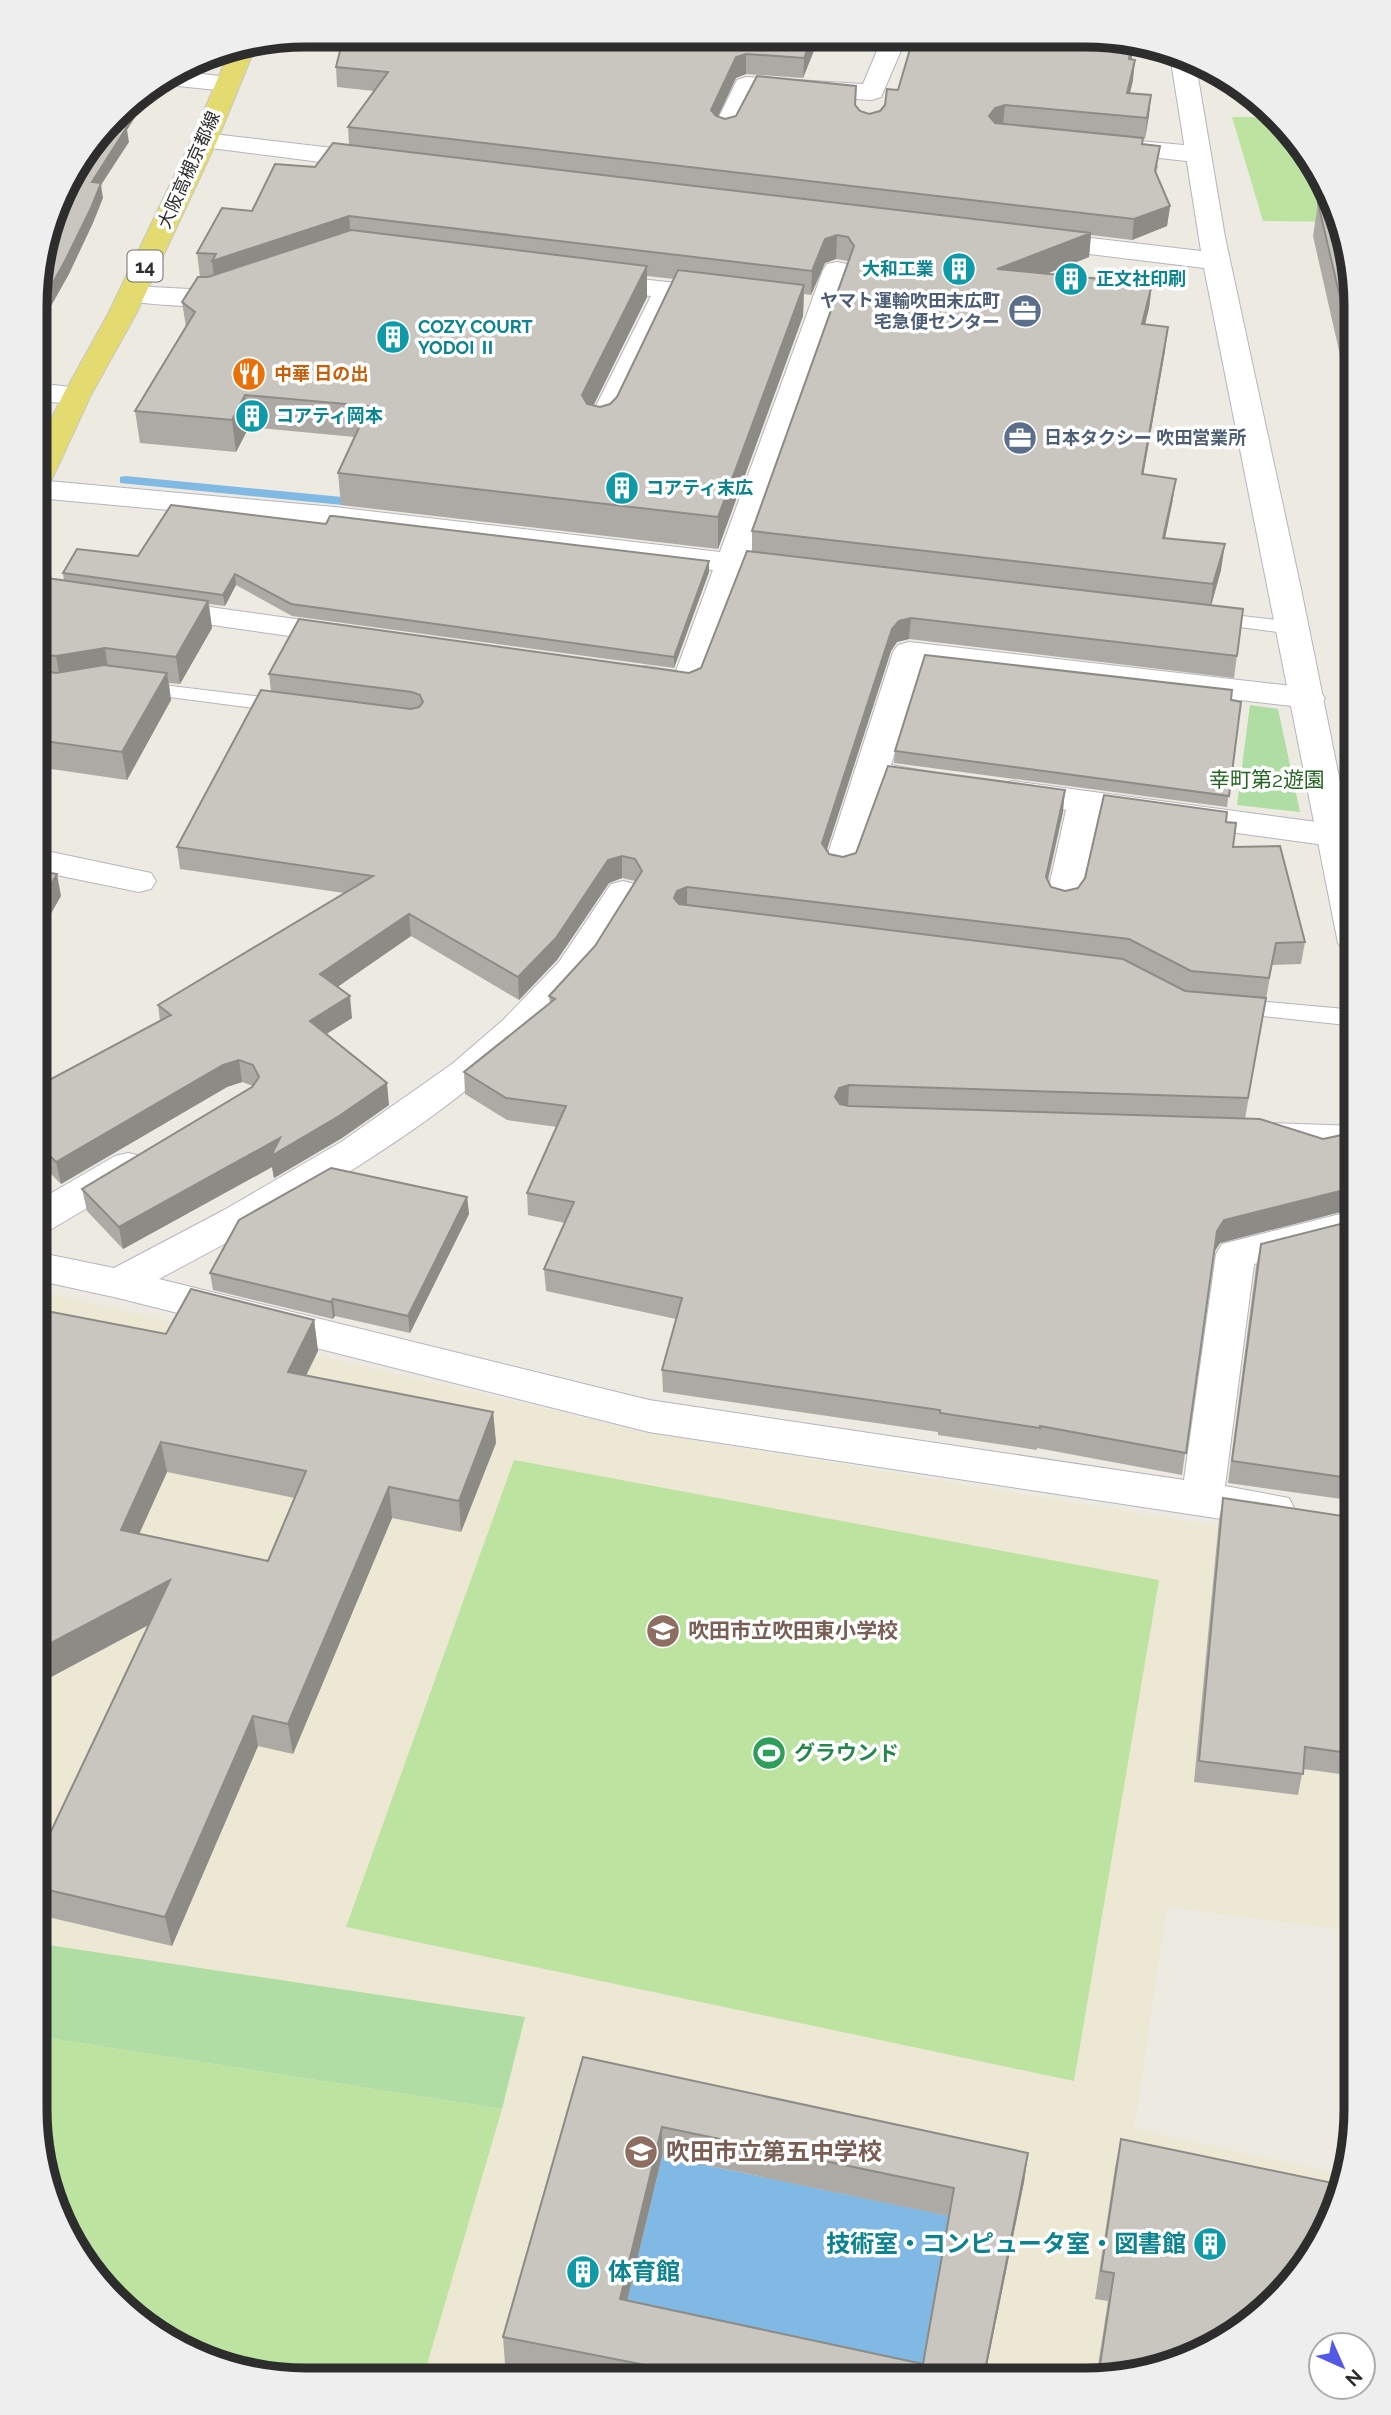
<svg xmlns="http://www.w3.org/2000/svg" width="1391" height="2415" font-family="Raleway,'Noto Sans JP',sans-serif">
<style>
.education{fill:#ece8d3}
.green{fill:#afdda4}
.pitch{fill:#bde3a1}
.water{fill:#80b9e3}
.lines{fill:none;stroke-linecap:round;stroke-linejoin:round}
.stream{fill:#80b9e3;fill-rule:evenodd}
.lane-casing{stroke:#b5b5bf;stroke-width:2}
.street-casing{stroke:#b5b5bf;stroke-width:2}
.secondary-casing{stroke:#b5b5bf;stroke-width:2}
.primary-casing{stroke:#c8c8c8;stroke-width:2}
.lane{fill:#fff;fill-rule:evenodd}
.street{fill:#fff;fill-rule:evenodd}
.secondary{fill:#fff;fill-rule:evenodd}
.primary{fill:#e3da70;fill-rule:evenodd}
.wall{fill:#adaaa5;fill-rule:evenodd}
.shaded-wall{fill:#8d8b86}
.building{fill:#c9c6c0;stroke:#8d8b86;stroke-width:2;fill-rule:evenodd}
.labels{text-anchor:middle;stroke-width:7;stroke-linejoin:round;paint-order:stroke}
.far-street-label{font-size:18px;fill:#2d2d2d;stroke:#fff}
.far-culture-label{font-size:18px;font-weight:bold;fill:#0d838f;stroke:#fff;text-anchor:start}
.far-service-label{font-size:18px;font-weight:bold;fill:#4e5e75;stroke:#fff;text-anchor:end}
.far-food-label{font-size:18px;font-weight:bold;fill:#c56008;stroke:#fff;text-anchor:start}
.shield{fill:#fff;stroke:#6c6c6c;stroke-width:2}
.shield-label{font-size:19px;font-weight:bold;fill:#2d2d2d}
.park-label{font-size:21px;fill:#276423;stroke:#fff}
.education-label{font-size:21px;font-weight:bold;fill:#785e54;stroke:#fff;text-anchor:start}
.leisure-label{font-size:21px;font-weight:bold;fill:#27864d;stroke:#fff;text-anchor:start}
.near-education-label{font-size:24px;font-weight:bold;fill:#785e54;stroke:#fff;text-anchor:start}
.near-culture-label{font-size:24px;font-weight:bold;fill:#0d838f;stroke:#fff;text-anchor:end}
.rim{fill:none;stroke:#2d2d2d;stroke-width:9}
</style>
<rect width="100%" height="100%" fill="#edeae1"/>
<path class="education" d="M36,1290L644,1432L1295,1539L1356,1734L1355,1931L1167,1907L1134,2129L1344,2175L1335,2212L1172,2365L1084,2380L271,2378L187,2352L128,2313L81,2260L50,2196L35,2108Z"/>
<path class="green" d="M1250,705L1278,709L1300,812L1237,805Z
M35,1943L525,2017L502,2109L35,2036Z"/>
<path class="pitch" d="M1232,117H1276L1310,155L1342,222L1263,221Z
M514,1460L1159,1580L1074,2081L346,1927Z
M35,2036L502,2109L423,2378H271L187,2352L128,2313L81,2260L50,2196L35,2108Z"/>
<path class="water" d="M662,2156L950,2216L921,2380L621,2327Z"/>
<g class="lines">
<path class="stream" d="M125,476L363,499L370,503L363,507L120,483V477Z"/>
<g class="lane-casing">
<path id="lane" d="M1208,612L1294,622L1301,624L1304,628L1301,632L1294,634L1201,622L1198,618L1201,614Z
M138,682L286,700L293,702L296,706L293,710L286,712L131,692L128,688L131,684Z
M1233,999L1356,1010V1026L1225,1012L1222,1007L1225,1002Z
M1269,1123L1356,1126V1142L1261,1137L1257,1131L1261,1125Z"/>
</g>
<g class="street-casing">
<path id="street" d="M882,39H906L881,97L872,100L755,93L735,134L726,137L717,134L713,129L737,80L746,77L863,84Z
M1075,40H1137L1159,48L1149,51L1087,47L1078,45Z
M177,71L236,78L240,83L236,88L227,91L158,84Z
M1106,138L1195,146L1204,149L1208,154L1204,159L1195,162L1097,151L1093,146L1097,141Z
M837,262L847,264L851,270L747,563L699,689C679,694 654,688 634,683L629,676L634,669L645,666L676,671L713,570L334,525L37,498V480L334,507L720,552L823,270L827,264Z
M596,274L721,288L731,290L735,296L731,302L721,304L677,299L615,428L610,434L600,437L590,434L585,428L651,296L586,288L582,282L586,276Z
M236,282L246,284L250,290C232,315 160,304 132,302L122,300L118,294L122,288L132,286L209,290Z
M37,383L87,389L91,395L87,401L77,404L37,401Z
M160,600L346,626L357,628L362,635L357,642L346,644L149,616L144,609L149,602Z
M909,642L1309,688L1320,691L1325,698L1320,705L1309,708L922,663L891,765L947,775L952,782L947,789L935,792L885,785L858,866L853,874L841,877L829,874L824,866L893,652L898,645Z
M1012,781L1332,824L1344,827L1349,835L1344,843L1332,846L1099,814L1080,900L1075,908L1063,911L1051,908L1046,900L1066,810L1000,799L995,792L1000,785Z
M37,849L151,873L156,881L151,889L139,892L37,871Z
M623,881L635,884L640,892C620,925 601,960 575,989C460,1117 309,1199 159,1279L649,1400L1184,1480L1216,1254L1222,1244L1356,1210V1238L1254,1264L1225,1486L1289,1498L1295,1510L1289,1522L1274,1527L1202,1516L649,1432L118,1298L36,1280V1252L114,1268L224,1210L341,1142L452,1064L503,1020L559,962L611,884Z
M128,1153L141,1156L147,1166L141,1176L50,1230L36,1234V1202L115,1156Z"/>
</g>
<g class="secondary-casing">
<path id="secondary" d="M1172,52L1195,60L1225,237L1301,589L1356,861V955L1344,951L1338,943L1204,268L1040,248L1030,246L1027,240L1030,234L1040,232L1201,251L1170,55Z
M204,133L375,153L384,155L388,161L384,167L375,169L195,146L191,141L195,136Z"/>
</g>
<g class="primary-casing">
<path id="primary" d="M254,45L255,48L217,141L136,314L91,395L52,479L48,485L37,488V448L63,395L108,314L191,141L230,50Z"/>
</g>
<use href="#lane" class="lane"/>
<use href="#street" class="street"/>
<use href="#secondary" class="secondary"/>
<use href="#primary" class="primary"/>
</g>
<path class="wall" d="M819,38L803,78L746,74L736,78L718,117L725,119L855,106L860,111L869,114L880,111L898,90L913,39L1134,40L1131,59L1133,80L1130,93L1151,95L1149,115L1145,139L1143,138L1142,144L1158,166L1156,173L1170,206L1167,226L1132,240L1091,235L1089,257L1046,274L1152,284L1149,308L1145,324L1165,351L1143,474L1176,479L1172,504L1165,538L1221,570L1211,605L1243,609L1234,678L909,639L897,642L891,651L826,850L829,854L843,857L1063,812L1048,881L1051,887L1065,891L1078,888L1226,822L1233,847L1305,942L1301,964L1272,965L1245,1119L1356,1161V1208L1220,1243L1214,1252L1182,1475L1037,1448V1450L938,1435V1432L663,1392L662,1370L676,1319L546,1291L544,1269L565,1223L528,1215L527,1193L557,1127L507,1120L465,1094L464,1072L550,1003L549,996L595,946L635,881L622,878L609,883L557,960L519,1000L411,936L337,987L352,1018L326,1034L389,1105L342,1138L274,1178L272,1167L123,1249L87,1211L82,1189L253,1086L242,1082L227,1087L61,1184L42,1165L36,1168V1087L160,1021L158,1005L344,893L180,869L177,847L271,691L269,674L689,673L701,668L752,551V531L849,263L848,261L836,259L825,263L811,295L804,294L803,316L718,549L341,505L338,473L355,437L249,427L236,452L140,443L135,411L186,327L182,302L200,277L197,253L252,211L315,167L349,145L348,127L374,91L337,87L336,67L675,39ZM647,276L674,279L617,397L610,404L600,407L593,405L647,297Z
M1318,203L1356,307V386H1347L1313,236Z
M138,556L709,572L674,668L292,616L236,585L225,606L209,604L212,628L180,684L169,683L171,700L127,780L37,767V595L64,581L63,573Z
M1231,700L1241,702L1227,807L894,763L895,751Z
M467,1197L469,1214L410,1333L335,1316L333,1319L213,1290L210,1273Z
M1356,1220V1501L1228,1483L1256,1266L1261,1244Z
M314,1320L318,1351L306,1376L493,1412L496,1443L461,1532L392,1518L293,1754L258,1746L172,1946L35,1914V1865L149,1625L36,1685L166,1334ZM167,1472L295,1498L268,1561L139,1534Z
M1223,1498L1356,1518L1355,1776L1303,1769L1298,1795L1194,1782L1219,1520Z
M583,2057L1028,2153L1024,2182L984,2380L577,2379L505,2364L503,2337ZM662,2156L949,2216L923,2364L627,2301Z
M1121,2139L1172,2365L1096,2378L1108,2301L1095,2299L1115,2168Z"/>
<path class="shaded-wall" d="M812,38H819L803,78L804,58Z
M1133,40H1134L1133,53L1127,79L1129,59Z
M746,54V74L736,78L711,131V110L736,57Z
M1135,60L1133,80L1125,113L1127,93Z
M156,85L127,130L129,142L101,185L103,198L93,223L69,274L37,331V312L92,182L118,126L137,96Z
M1151,95L1149,115L1145,139L1147,118Z
M1005,105L1003,125L987,136L989,116L995,108Z
M1170,206L1167,226L1132,240L1134,219Z
M349,216L351,240L215,285L212,261Z
M1091,233L1089,257L995,294L997,269Z
M837,235L836,259L825,263L811,295L812,271L825,239Z
M647,266V297L583,427L582,395Z
M1152,284L1149,308L1139,349L1142,324Z
M804,285L803,316L718,549V517Z
M1168,327L1165,351L1139,499L1142,474Z
M245,395L249,427L236,452L232,420Z
M1176,479L1172,504L1160,563L1163,538Z
M1225,544L1221,570L1210,610L1213,584Z
M709,561V572L674,668V657Z
M235,574L236,585L225,606L223,595Z
M208,601L212,628L180,684L176,657Z
M911,618L909,639L897,642L891,651L822,865V843L892,629L899,621Z
M105,648L109,675L61,683L56,656Z
M167,673L171,700L127,780L122,752Z
M1065,790L1063,812L1043,899L1046,877Z
M622,856V878L609,883L557,960L519,1000L518,977L608,860Z
M57,874L61,896L36,940V910Z
M687,887V909L677,913L674,898L677,891Z
M409,914L411,936L323,997L320,974Z
M350,996L352,1018L312,1043L310,1021Z
M239,1060L242,1082L227,1087L61,1184L56,1162L223,1065Z
M387,1083L389,1105L342,1138L274,1178L272,1167L123,1249L119,1227L280,1138Z
M849,1085L848,1107L838,1111L835,1097L839,1088Z
M36,1143H37L42,1165L36,1168Z
M1356,1187V1208L1220,1243L1213,1254L1217,1231L1224,1220Z
M467,1197L469,1214L410,1333L408,1316Z
M333,1299L335,1316L333,1319L331,1302Z
M314,1320L318,1351L292,1403L288,1372Z
M493,1412L496,1443L461,1532L459,1501Z
M161,1442L167,1472L127,1561L121,1530Z
M389,1487L392,1518L293,1754L288,1724Z
M170,1580L176,1610L36,1685V1651Z
M253,1716L258,1746L172,1946L165,1917Z
M662,2127V2156L621,2327L620,2299Z
M1028,2153L1024,2182L984,2380H983Z"/>
<path class="building" d="M344,35L660,37L675,39L676,37L812,38L804,58L746,54L736,57L711,110L716,116L725,119L736,116L757,76L856,86L855,105L860,111L869,114L880,111L885,105L887,89L898,90L913,39L1133,40L1129,59L1135,60L1127,93L1151,95L1147,118L1005,105L995,108L989,116L995,123L1143,138L1142,144L1160,146L1155,171L1170,206L1134,219L348,127L388,72L336,67Z
M137,96L118,126L127,127L92,182L101,183L91,208L66,259L37,312V272L63,186L127,103Z
M333,143L1091,233L997,269L1152,284L1142,324L1168,327L1142,474L1176,479L1163,538L1225,544L1213,584L752,531L854,246L848,237L837,235L825,239L812,271L349,216L212,261L216,254L197,253L222,208L252,211L275,164L315,167Z
M1318,203H1333L1341,219L1356,307V353H1353Z
M351,230L647,266L582,395L587,404L600,407L610,404L617,397L678,270L804,285L718,517L338,473L369,406L245,395L232,420L135,411L195,312L182,302L198,277H208Z
M171,505L326,524L330,516H333L709,561L674,657L291,604L235,574L223,595L63,573L77,549L138,556Z
M747,551L1243,609L1237,656L911,618L899,621L892,629L822,843L829,854L843,857L856,853L888,766L1065,790L1046,877L1051,887L1065,891L1078,888L1085,878L1104,795L1227,812L1226,822L1236,823L1233,847L1280,846L1305,942L1276,943L1269,978L1191,971L1129,939L687,887L677,891L674,898L679,904L1123,959L1185,991L1266,998L1248,1098L849,1085L839,1088L835,1097L840,1104L849,1106L1260,1119L1323,1139L1342,1135L1356,1161V1187L1224,1220L1217,1231L1186,1453L1040,1426V1428L940,1413V1410L662,1370L682,1298L544,1269L574,1202L527,1193L566,1106L506,1098L464,1072L555,999L549,996L595,946L642,871L635,859L622,856L608,860L556,938L518,977L409,914L320,974L350,996L310,1021L387,1083L339,1116L271,1156L280,1138L119,1227L82,1189L252,1087L259,1077L253,1065L239,1060L223,1065L56,1162L37,1143H36V1087L171,1015L158,1005L373,876L177,847L261,690L411,709L419,707L423,702L420,695L412,692L269,674L299,619L689,673L701,668Z
M47,578L208,601L176,657L105,648L56,656L37,654V595Z
M925,655L1232,690L1231,700L1241,702L1229,796L895,751Z
M104,665L167,673L122,752L37,740V670L56,673Z
M37,871L57,874L36,910Z
M331,1168L467,1197L408,1316L333,1299L331,1302L210,1273L239,1220Z
M1356,1220V1479L1232,1461L1261,1244Z
M191,1289L314,1320L288,1372L493,1412L459,1501L389,1487L288,1724L253,1716L165,1917L35,1887V1865L170,1580L36,1651V1309L166,1334ZM161,1442L306,1471L268,1561L121,1530Z
M1223,1498L1356,1518V1754L1305,1747L1303,1774L1199,1761Z
M583,2057L1028,2153L983,2380L716,2379L503,2337ZM662,2127L954,2188L923,2364L620,2299Z
M1121,2139L1342,2185L1335,2212L1300,2274L1236,2334L1172,2365L1098,2378L1114,2273L1101,2271Z"/>
<defs>
<g id="building-disc" transform="scale(1.75)"><circle r="9.5" fill="#0f9aa8" stroke="#fff"/><path d="M-4-6H4V6H1V3H-1V6H-4ZM-2.5-4.3h1.7v1.8h-1.7ZM.8-4.3h1.7v1.8H.8ZM-2.5-1h1.7V.8h-1.7ZM.8-1h1.7V.8H.8Z" fill="#fff"/></g>
<g id="office-disc" transform="scale(1.75)"><circle r="9.5" fill="#5c6f8a" stroke="#fff"/><path d="M-6-3h4V-5.5h4V-3h4V5H-6ZM-1-4.5V-3h2v-1.5ZM-6 0V1H6V0Z" fill="#fff"/></g>
<g id="restaurant-disc" transform="scale(1.75)"><circle r="9.5" fill="#e8710a" stroke="#fff"/><path d="M-5-6h1v4h1v-4h1v4h1v-4h1v5L-1.5 .5V6h-2V.5L-5-1ZM5-6V6H3V1.5H1.5Q1.5-4 5-6Z" fill="#fff"/></g>
<g id="school-disc" transform="scale(1.75)"><circle r="9.5" fill="#8d6e63" stroke="#fff"/><path d="M0-5L7-2L0 1L-7-2ZM-4 1L0 2.5L4 1V4Q0 6-4 4Z" fill="#fff"/></g>
<g id="stadium-disc" transform="scale(1.75)"><circle r="9.5" fill="#2e9e5b" stroke="#fff"/><path d="M0-5a6.5 5 0 1 0 0 10a6.5 5 0 1 0 0-10ZM-3.5-1.8h7v3.6h-7Z" fill="#fff"/></g>
</defs>
<g fill-rule="evenodd">
<use href="#building-disc" x="959" y="269"/>
<use href="#building-disc" x="1071" y="279"/>
<use href="#office-disc" x="1025" y="311"/>
<use href="#building-disc" x="393" y="337"/>
<use href="#restaurant-disc" x="249" y="374"/>
<use href="#building-disc" x="252" y="416"/>
<use href="#office-disc" x="1020" y="438"/>
<use href="#building-disc" x="622" y="488"/>
<use href="#school-disc" x="663" y="1631"/>
<use href="#stadium-disc" x="769" y="1753"/>
<use href="#school-disc" x="641" y="2152"/>
<use href="#building-disc" x="1210" y="2244"/>
<use href="#building-disc" x="583" y="2272"/>
</g>
<g class="labels">
<g class="far-street-label">
<text transform="translate(189 170) rotate(-66)" y="6">大阪高槻京都線</text>
</g>
<g class="far-culture-label">
<text x="934" y="275" text-anchor="end">大和工業</text>
<text x="1096" y="285">正文社印刷</text>
<text x="418" y="333">COZY COURT<tspan x="418" dy="21">YODOI Ⅱ</tspan></text>
<text x="276" y="422">コアティ岡本</text>
<text x="646" y="494">コアティ末広</text>
</g>
<g class="far-service-label">
<text x="1000" y="307">ヤマト運輸吹田末広町<tspan x="1000" dy="21">宅急便センター</tspan></text>
<text x="1044" y="444" text-anchor="start">日本タクシー 吹田営業所</text>
</g>
<g class="far-food-label">
<text x="274" y="380">中華 日の出</text>
</g>
<rect class="shield" x="127.5" y="250.5" width="35" height="31" rx="5"/>
<g class="shield-label">
<text x="145" y="273">14</text>
</g>
<g class="park-label">
<text x="1267" y="787">幸町第2遊園</text>
</g>
<g class="education-label">
<text x="688" y="1638">吹田市立吹田東小学校</text>
</g>
<g class="leisure-label">
<text x="794" y="1760">グラウンド</text>
</g>
<g class="near-education-label">
<text x="666" y="2160">吹田市立第五中学校</text>
</g>
<g class="near-culture-label">
<text x="1186" y="2252">技術室・コンピュータ室・図書館</text>
<text x="608" y="2280" text-anchor="start">体育館</text>
</g>
</g>
<path d="M0 0H1391V2415H0ZM306 47H1085A259 259 0 0 1 1344 306V2109A259 259 0 0 1 1085 2368H306A259 259 0 0 1 47 2109V306A259 259 0 0 1 306 47Z" fill="#eee" fill-rule="evenodd"/>
<path class="rim" d="M306 47H1085A259 259 0 0 1 1344 306V2109A259 259 0 0 1 1085 2368H306A259 259 0 0 1 47 2109V306A259 259 0 0 1 306 47Z"/>
<g transform="translate(1342 2366) rotate(135)"><circle r="33" fill="#ffffff" stroke="#ababab" stroke-width="2"/>
<path d="M0-5L12 26L0 18L-12 26Z" fill="#5458e7"/>
<text y="-10" font-size="19" font-weight="bold" text-anchor="middle" fill="#2d2d2d">N</text>
</g>
</svg>
